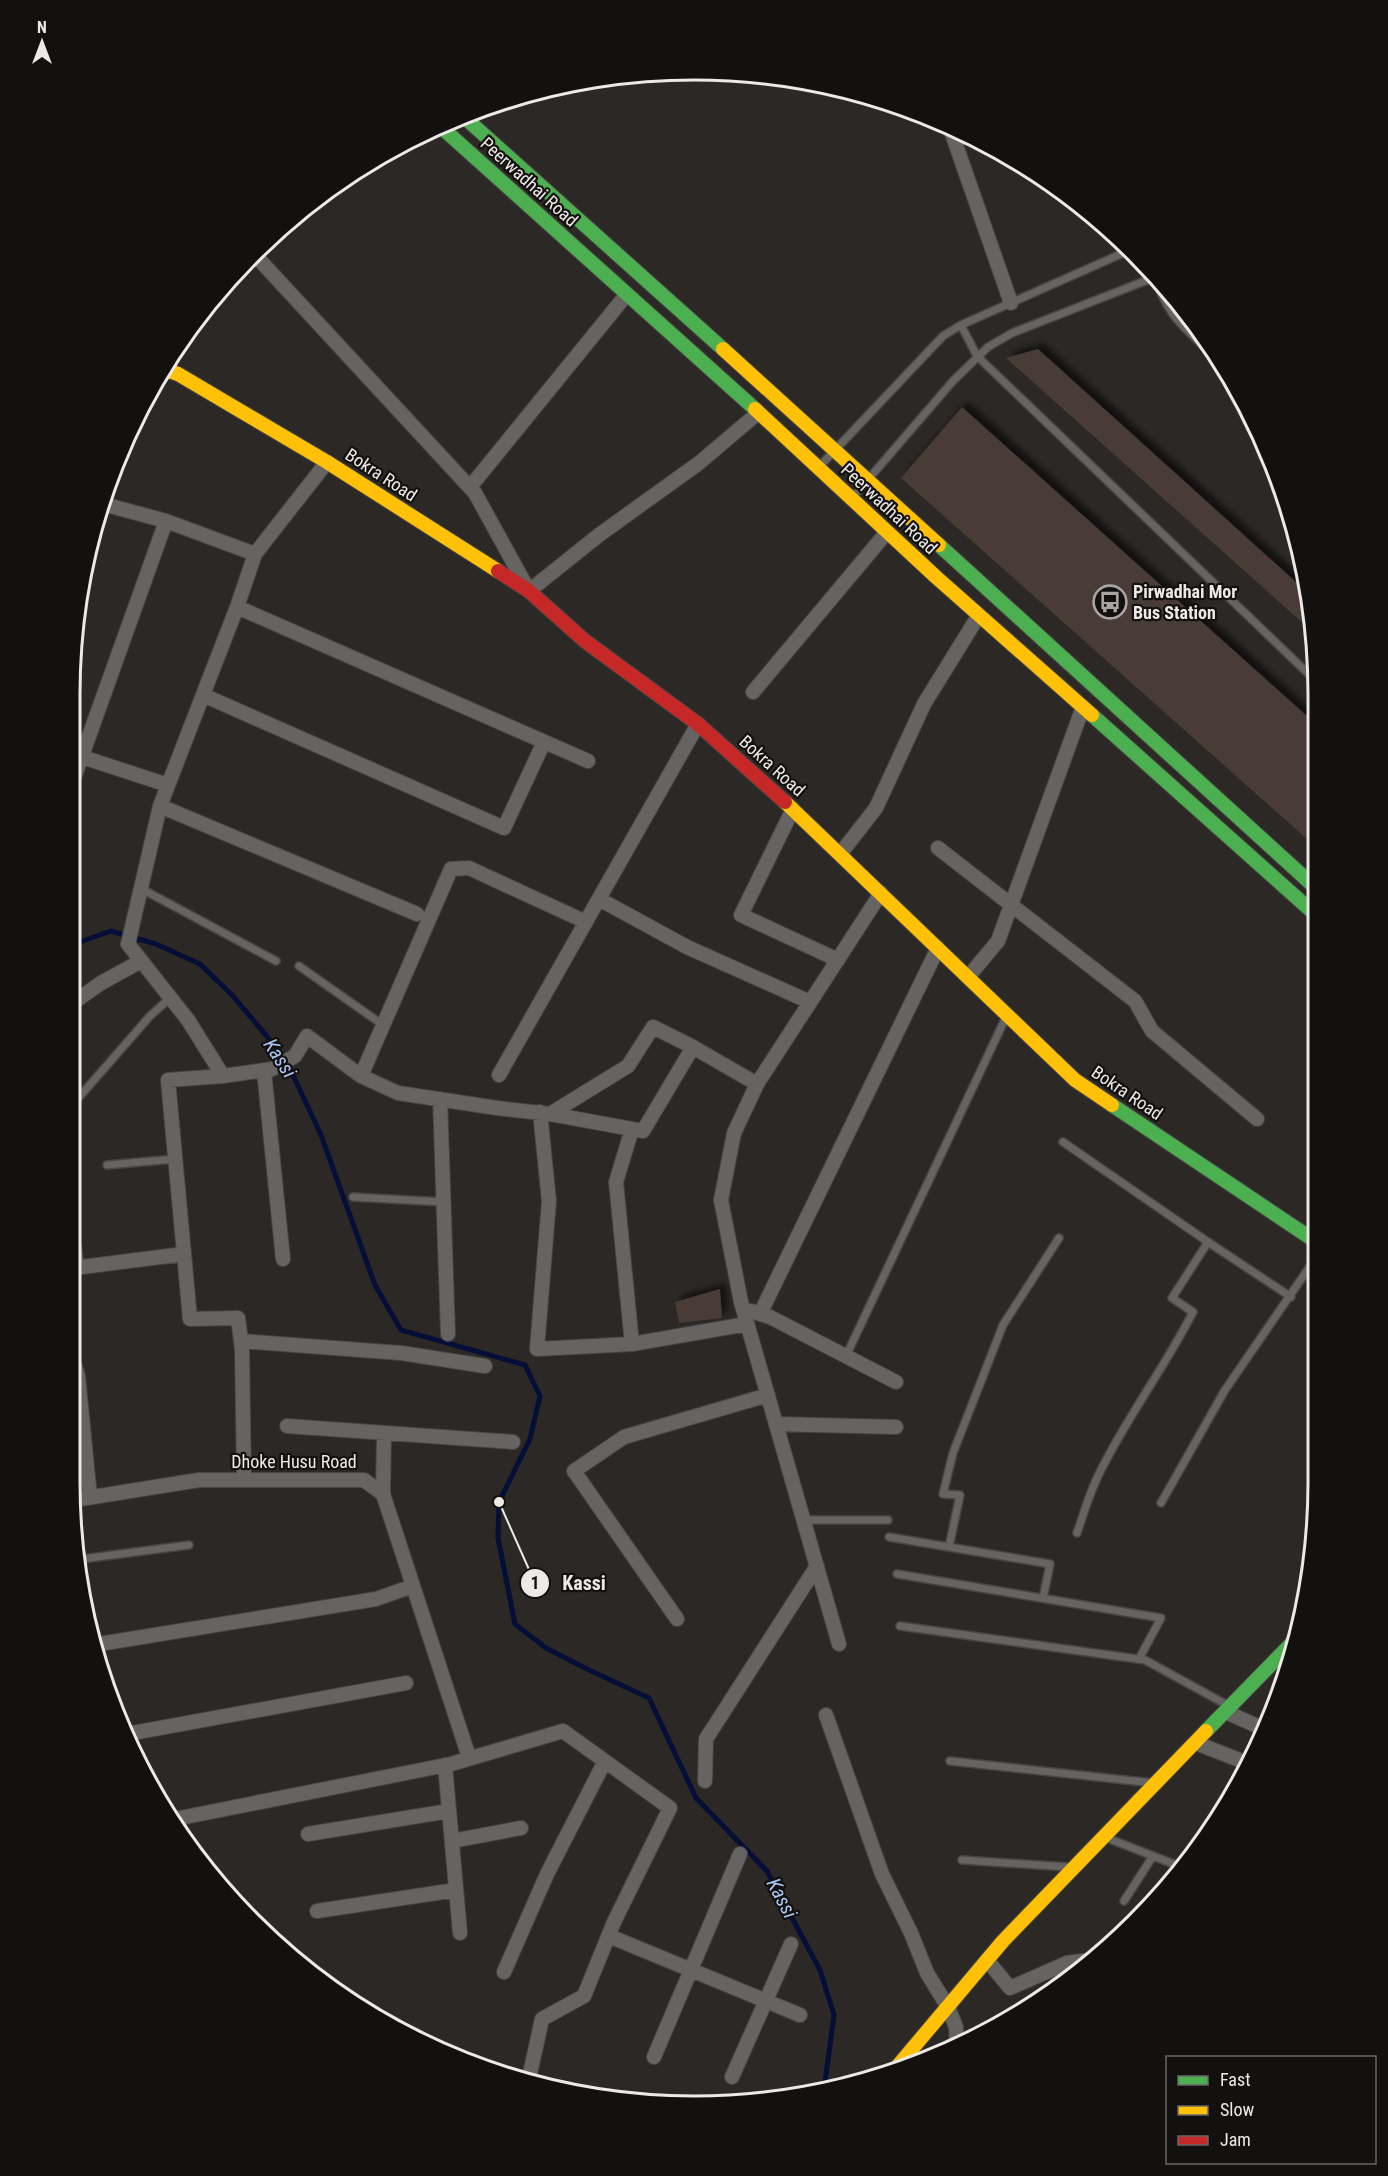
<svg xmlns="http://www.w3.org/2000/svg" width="1388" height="2176" font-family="'Roboto Condensed',sans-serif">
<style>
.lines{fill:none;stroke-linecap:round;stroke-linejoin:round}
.stream{stroke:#040e37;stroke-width:5}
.building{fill:#483b36;filter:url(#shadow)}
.lane-casing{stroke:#474442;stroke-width:10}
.street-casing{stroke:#474442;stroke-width:16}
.fast-casing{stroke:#474442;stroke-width:16}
.slow-casing{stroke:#474442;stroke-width:16}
.jam-casing{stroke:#474442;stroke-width:16}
.lane{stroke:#666463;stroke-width:7}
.street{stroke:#666463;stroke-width:14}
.fast{stroke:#4caf50;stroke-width:14}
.slow{stroke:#ffc107;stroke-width:14}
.jam{stroke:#c62828;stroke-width:14}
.labels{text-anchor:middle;stroke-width:4.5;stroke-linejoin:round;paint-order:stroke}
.street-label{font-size:18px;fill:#ede9e7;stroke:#13110f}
.poi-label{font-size:18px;font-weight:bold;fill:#ede9e7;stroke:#13110f;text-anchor:start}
.water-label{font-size:20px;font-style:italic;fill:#aac7f6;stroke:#13110f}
.rim{fill:none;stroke:#ede9e7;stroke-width:3}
.leader{fill:none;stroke:#ede9e7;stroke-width:2}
.callout-dot{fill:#ede9e7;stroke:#13110f;stroke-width:2}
.mark-label{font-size:18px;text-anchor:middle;font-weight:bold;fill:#111}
.callout-label{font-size:20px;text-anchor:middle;font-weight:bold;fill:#ede9e7;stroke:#13110f;stroke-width:4.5;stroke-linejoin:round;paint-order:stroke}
</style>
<defs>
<filter id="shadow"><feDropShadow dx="5.5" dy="-5.5" stdDeviation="3" flood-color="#0009"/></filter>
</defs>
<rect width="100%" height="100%" fill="#2b2825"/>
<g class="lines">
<path class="stream" d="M74,944L111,931L156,944L200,964L233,996L285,1058L321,1135L375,1285L401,1330L525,1365L540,1396L530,1439L499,1502L498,1538L515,1624L546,1648L587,1669L649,1698L696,1798L767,1871L820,1970L834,2015L824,2090"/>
</g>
<path class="building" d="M1038,349L1307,592L1314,633L1006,358Z
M962,407L1317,725V848L901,478Z
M720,1289L722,1318L679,1323L675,1302Z"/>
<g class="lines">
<g class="lane-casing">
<path id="lane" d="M1154,273C1166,314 1181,325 1211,353
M961,325L977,356L1318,683
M820,466L943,336L961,325L1130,250
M853,497L953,381L988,347L1012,333L1155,277
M140,888L276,961
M299,966L383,1025
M74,1103L150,1016L170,998
M1063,1142L1208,1242L1172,1298L1193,1312C1165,1367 1127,1417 1100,1472C1090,1491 1084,1513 1077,1533
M107,1165L175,1159
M353,1197L444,1202
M1208,1242L1291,1297
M846,1356L1006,1017
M1161,1503L1225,1390L1315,1259
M804,1520H888
M889,1537L1050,1564L1043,1598
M949,1547L960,1495L943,1494L953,1453L1003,1325L1059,1238
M74,1560L189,1545
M897,1574L1161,1618L1139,1659
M900,1626L1145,1660L1229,1706
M950,1761L1153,1783
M1107,1838L1184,1868
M962,1860L1069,1867
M1124,1901L1153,1856"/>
</g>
<g class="street-casing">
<path id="street" d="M949,125L1011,303
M254,254L475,493L529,591L599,535L699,463L758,413
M470,487L627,294
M103,504L166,521L255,554
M237,607L588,761
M753,692L887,532
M203,695L504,828L544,742
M76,755L168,785
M74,778L166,521
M160,806L417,914
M793,809L741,915L838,960
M938,848L1135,1001L1152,1031L1257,1119
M840,854L876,808L924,704L979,615
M599,899L687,947L810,1002
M968,977L998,941L1083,707
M74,1002L101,983L141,961
M264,1071L283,1259
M499,1075L698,724
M223,1076L272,1069L295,1056L307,1036L361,1076L398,1093L497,1108L550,1114L628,1066L653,1027L693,1047L757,1084
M361,1076L451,869L469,868L586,922
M440,1099L448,1334
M540,1112L549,1201L537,1349L632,1344
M550,1114L643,1131L693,1047
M632,1129L616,1182L632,1344L747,1324
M74,1245L77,1268
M74,1268L184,1254
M751,1311L770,1317L896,1382
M760,1314L938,948
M241,1341L401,1353L485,1366
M74,1363L78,1376L90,1497
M776,1424L896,1427
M287,1426L513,1442
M244,1480L242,1349L238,1318L190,1319L168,1080L223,1076L188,1020L128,944L160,806L237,607L255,554L327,462
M383,1494L384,1433
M74,1500L199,1480H364L383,1494L467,1751
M677,1619L574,1471L624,1437L768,1395
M839,1644L741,1302L721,1200L734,1133L757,1084L881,893
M93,1645L376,1599L413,1586
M1226,1712L1266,1730
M826,1715L882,1874L911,1933L927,1973L948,2007L956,2027L957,2047
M127,1734L406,1683
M1196,1743L1247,1763
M445,1765L460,1933
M705,1781L706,1739L817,1566
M170,1820L451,1764L563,1731L670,1808L614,1922L584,1996L542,2019L528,2083L571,2090L572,2095
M308,1834L449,1811
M452,1841L521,1828
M317,1911L456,1890
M609,1936L800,2015
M987,1960L1010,1988L1067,1963L1097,1959
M504,1972L547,1874L605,1761
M654,2057L740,1854
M732,2077L791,1944"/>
</g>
<g class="fast-casing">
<path id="fast" d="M463,116L723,349
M440,126L755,409
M939,545L1317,889
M1092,715L1316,915
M1112,1105L1315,1241
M1206,1731L1293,1642"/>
</g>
<g class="slow-casing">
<path id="slow" d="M723,349L939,545
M166,370L178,374L327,462L498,571
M755,409L936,577L1092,715
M785,802L1075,1080L1112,1105
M891,2074L1003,1941L1206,1731"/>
</g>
<g class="jam-casing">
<path id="jam" d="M498,571L529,591L585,641L698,724L785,802"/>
</g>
<use href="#lane" class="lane"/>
<use href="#street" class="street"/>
<use href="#fast" class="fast"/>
<use href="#slow" class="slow"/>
<use href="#jam" class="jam"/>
</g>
<defs>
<g id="bus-ring" transform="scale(1.725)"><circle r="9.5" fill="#13110f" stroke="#a9a5a3" stroke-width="1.5"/><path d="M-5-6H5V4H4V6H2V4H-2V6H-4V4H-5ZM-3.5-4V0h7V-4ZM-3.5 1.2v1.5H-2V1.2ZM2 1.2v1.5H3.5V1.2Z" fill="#a9a5a3"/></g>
</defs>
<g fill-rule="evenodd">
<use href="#bus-ring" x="1110" y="602"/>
</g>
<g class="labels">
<g class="street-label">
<text transform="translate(529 182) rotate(42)" y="6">Peerwadhai Road</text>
<text transform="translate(381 475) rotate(33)" y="6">Bokra Road</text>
<text transform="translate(889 509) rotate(43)" y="6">Peerwadhai Road</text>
<text transform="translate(772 766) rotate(42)" y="6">Bokra Road</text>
<text transform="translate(1127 1093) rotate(34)" y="6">Bokra Road</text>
<text x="294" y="1468">Dhoke Husu Road</text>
</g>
<g class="poi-label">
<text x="1133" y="598">Pirwadhai Mor<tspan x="1133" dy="21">Bus Station</tspan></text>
</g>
<g class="water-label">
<text transform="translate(280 1058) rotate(57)" y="7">Kassi</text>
<text transform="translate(782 1898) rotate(62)" y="7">Kassi</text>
</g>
</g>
<path d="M0 0H1388V2176H0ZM694 80H694A614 614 0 0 1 1308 694V1482A614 614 0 0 1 694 2096H694A614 614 0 0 1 80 1482V694A614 614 0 0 1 694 80Z" fill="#13110f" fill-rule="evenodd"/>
<path class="rim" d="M694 80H694A614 614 0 0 1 1308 694V1482A614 614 0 0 1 694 2096H694A614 614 0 0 1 80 1482V694A614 614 0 0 1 694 80Z"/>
<path class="leader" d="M499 1502L535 1583"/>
<g class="callout-dot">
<circle cx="499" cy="1502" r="6"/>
<circle cx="535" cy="1583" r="15"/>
</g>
<g class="mark-label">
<text x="535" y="1589">1</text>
</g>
<g class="callout-label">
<text x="584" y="1590">Kassi</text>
</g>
<rect x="1166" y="2056" width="210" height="108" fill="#13110f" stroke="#6a6765" stroke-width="1.5"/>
<rect x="1178" y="2076" width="30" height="9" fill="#4caf50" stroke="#6a6765" stroke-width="1.5"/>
<text x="1220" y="2086" font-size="18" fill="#ede9e7">Fast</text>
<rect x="1178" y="2106" width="30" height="9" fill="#ffc107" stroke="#6a6765" stroke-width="1.5"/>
<text x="1220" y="2116" font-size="18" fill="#ede9e7">Slow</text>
<rect x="1178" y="2136" width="30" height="9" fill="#c62828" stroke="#6a6765" stroke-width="1.5"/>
<text x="1220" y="2146" font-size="18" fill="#ede9e7">Jam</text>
<g transform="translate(42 42)" stroke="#13110f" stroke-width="4.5" paint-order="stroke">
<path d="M0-4.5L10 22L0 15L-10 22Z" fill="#ede9e7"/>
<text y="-9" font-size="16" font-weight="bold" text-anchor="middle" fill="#ede9e7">N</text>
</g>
</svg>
